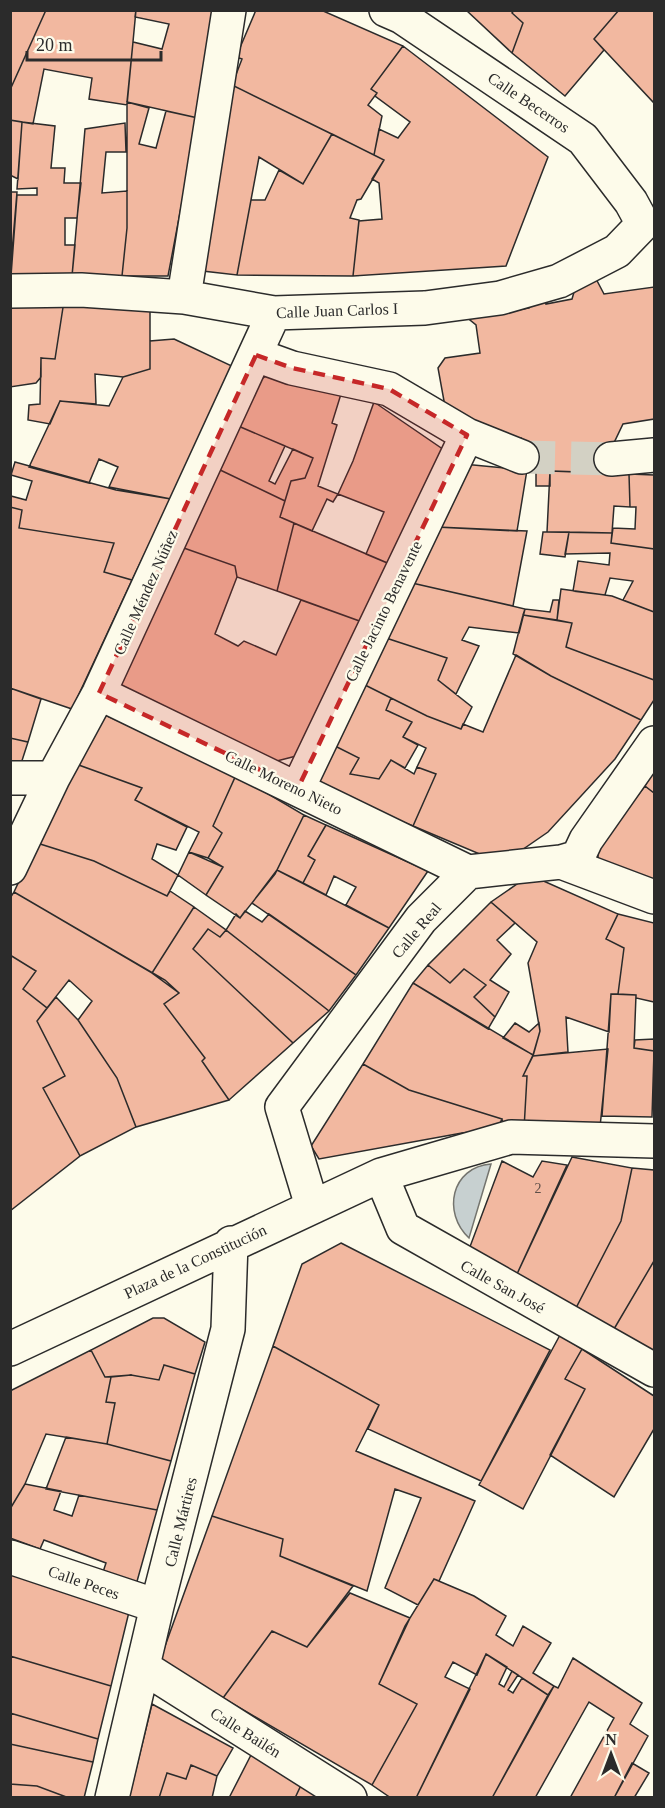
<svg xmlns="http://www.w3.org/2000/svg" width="665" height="1808" font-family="Georgia,serif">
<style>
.water{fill:#c7d0d0;stroke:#74746e;stroke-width:1.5}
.building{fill:#f2b8a0;stroke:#2b2b2b;stroke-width:1.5}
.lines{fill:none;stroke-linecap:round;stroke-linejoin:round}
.minor-tunnel{stroke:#d3d1c4;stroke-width:33;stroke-dasharray:33 16;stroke-linecap:butt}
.minor-casing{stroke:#2b2b2b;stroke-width:36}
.minor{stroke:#fdfbea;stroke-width:33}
.marked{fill:#c62828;fill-opacity:0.2;stroke:#c62828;stroke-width:4.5;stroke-dasharray:12 8;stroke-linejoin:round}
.labels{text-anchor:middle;stroke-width:4.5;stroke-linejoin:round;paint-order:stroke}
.number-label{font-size:14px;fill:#5d4e48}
.street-label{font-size:16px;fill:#2b2b2b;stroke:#fdfbea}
</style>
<rect width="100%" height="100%" fill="#fdfbea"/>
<path class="water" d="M491,1164L469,1238C442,1213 451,1167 491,1164Z"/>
<path class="building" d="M10,10H46L10,90Z
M46,10H136L127,105L89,99L92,78L44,69L33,124L10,120V90Z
M136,10H218L198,118L127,102L133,42L162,49L169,24L135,17Z
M256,10H321L403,46L371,89L377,93L368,105L382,116L374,155L232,85L242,59L236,57Z
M466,10H514L512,13L523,23L512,53Z
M514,10H619L594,39L604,50L565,96L512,53L523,23L512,13Z
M619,10H654V103L594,39Z
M403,46L548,157L506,266L353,276L359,221L382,219L379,183L372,179L384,160L374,155L379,129L398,138L410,122L375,96L377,93L371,89Z
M232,85L332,134L303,184L259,157L237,275L194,270Z
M127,102L149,108L139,144L156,148L166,111L198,118L168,276H122L127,228Z
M10,120L22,122L18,179L10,175Z
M22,122L55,126L51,168H65L64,183H81L77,218H65V245H75L72,276H11L17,195H37V188L17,189Z
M125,123L126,152H106L102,193L127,191V228L122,276H72L85,129Z
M332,134L384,160L361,199L357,200L350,218L359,220L353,276L237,275L251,200H265L279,170L303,184Z
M10,192H17L10,276Z
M594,275L604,294L654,287V419L623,424L612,447L611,473L522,470L521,438L494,441L446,412L438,368L445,358L480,353L476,325L465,316H486L529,308V293L544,291L546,304L572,299L578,278Z
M64,301L150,303V369L123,377L95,374L96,404L60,401L50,424L28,420L29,405L40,404L41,358L55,359Z
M64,301L55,359L41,358V377L36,383L10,387V303Z
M174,339L234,367L171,499L109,487L118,467L99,459L89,483L29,467L60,401L109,406L123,377L150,369V341Z
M266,376L341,394L332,423L337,425L318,486L338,494L333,502L327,499L312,531L280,517L291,481L305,478L313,458L236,425L254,383Z
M374,402L447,452L392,565L366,554L384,512L338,494L353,461Z
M236,425L285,446L269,481L275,484L293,449L313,458L305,478L291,481L285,501L216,468Z
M15,462L116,490L171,499L132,580L104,572L114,543L19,528L22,510L10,507L11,496L26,500L32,481L11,475Z
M463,464L527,470L517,531L437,527Z
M216,468L285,501L280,517L294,523L277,591L237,577L235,566L181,547Z
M536,470L550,471V486H536Z
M550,471L629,474L630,507L614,506L612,533L547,532Z
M629,474L654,475V549L611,543L613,528L635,529L636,507H630Z
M10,507L22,510L19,528L114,543L104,572L132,580L72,709L10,688Z
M294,523L392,565L365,623L277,591Z
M437,527L527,531L513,606L412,583Z
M543,532H569L565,557L540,554Z
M569,532L612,533L611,543L654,549V612L623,600L633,581L610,578L605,595L573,591L578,561L609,565L610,553L565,554Z
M181,547L235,566L237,577L215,634L238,646L244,641L276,655L301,600L365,623L300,755L273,762L125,695L120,684Z
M412,583L525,609L519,633L469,627L462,640L479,646L456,694L438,680L447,658L386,638Z
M561,589L612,596L654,612V680L566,647L572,623L557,620Z
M553,600H559L557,620L523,615L525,609L550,612Z
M523,615L572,623L566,647L654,680V700L641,720L551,676L513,654Z
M386,638L447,658L438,680L472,707L461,729L427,716L363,684Z
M516,655L551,676L641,720L615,759L548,832L516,854L482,855L413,826L436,774L417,767L426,748L403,737L412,722L386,710L391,698L427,716L461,729L463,724L483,732Z
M363,684L391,698L386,710L412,722L403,737L418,745L405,768L391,760L379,779L350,774L359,758L333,745Z
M10,688L41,699L28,742L10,738Z
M101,713L236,775L213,826L222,833L208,858L189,852L199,832L135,800L142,788L76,764Z
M10,738L28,742L18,773H10Z
M333,745L359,758L350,774L379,779L391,760L414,774L417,767L436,774L413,826L312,786Z
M76,764L142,788L135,800L187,827L176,850L157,844L152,859L178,875L167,896L94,861L37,843Z
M654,770V793L645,786Z
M236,775L304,815L275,874L240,918L206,895L223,867L208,858L222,833L213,826Z
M645,786L654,793V883L598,864V846Z
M304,815L326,825L308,856L315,860L303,883L277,870Z
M326,825L428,871L389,928L346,905L356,887L334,876L326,895L303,883L315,860L308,856Z
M37,843L94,861L167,896L170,891L194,907L152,973L14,892Z
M189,852L223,867L206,895L178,875Z
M277,870L389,928L356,975L252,903Z
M530,875L618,914L606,939L624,948L618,994H611L609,1032L566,1017L568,1052L533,1056L540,1031L528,963L537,942L491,902Z
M14,892L165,980L179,993L164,1004L205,1058L202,1061L229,1100L136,1127L117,1078L78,1020L92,1001L69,980L47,1008L23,989L36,971L10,955V898Z
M491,902L515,923L497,940L511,954L490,980L509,992L495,1017L474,997L486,985L464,969L450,983L428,965Z
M194,907L226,930L220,937L208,929L193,949L293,1043L229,1100L202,1061L205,1058L164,1004L179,993L152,973Z
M245,911L262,922L269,914L356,975L329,1011L226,930L236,914L240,918Z
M618,914L654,923V1002L636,998V995L618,994L624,948L606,939Z
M208,929L220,937L226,930L329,1011L293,1043L193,949Z
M10,955L36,971L23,989L47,1008L37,1021L65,1076L43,1088L80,1156L10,1211Z
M428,965L450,983L464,969L486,985L474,997L495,1017L488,1029L413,983Z
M413,983L533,1055L523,1076H527L524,1129H504L502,1119L409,1090L363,1064Z
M611,994L636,995L634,1048L654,1051L652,1117L602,1116Z
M56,997L78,1020L117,1078L136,1127L80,1156L43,1088L65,1076L37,1021Z
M515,1023L529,1032L539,1023L540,1031L533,1055L503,1038Z
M654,1039V1051L634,1048L635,1040Z
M608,1049L600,1127L524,1129L527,1076H523L533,1056Z
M363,1064L409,1090L502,1119L497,1129L462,1133L319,1159L311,1146Z
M572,1157L632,1168L621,1221L576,1308L517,1274Z
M502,1161L533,1177L542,1161L567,1165L517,1274L468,1252Z
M632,1168L654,1170V1261L614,1329L576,1308L621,1221Z
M341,1243L550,1350L481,1481L368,1429L379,1405L273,1346L302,1264Z
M654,1261V1352L614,1329Z
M153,1318H164L205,1342L195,1374L164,1365L159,1380L131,1375L105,1377L91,1350Z
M560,1335L582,1349L565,1379L585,1389L523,1509L479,1485Z
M273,1346L379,1405L356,1451L475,1501L439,1581L434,1579L418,1605L385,1588L421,1498L395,1489L367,1591L280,1556L283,1539L212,1516Z
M582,1349L654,1396V1429L614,1497L550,1455L585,1389L565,1379Z
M91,1350L105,1377H111L106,1402L115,1403L107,1444L46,1434L25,1484L10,1509V1391Z
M164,1365L195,1374L171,1461L107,1444L115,1403L106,1402L111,1377L131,1375L159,1380Z
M66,1437L107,1444L171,1461L157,1510L46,1489Z
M25,1484L61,1491L54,1510L72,1516L79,1495L157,1510L136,1585L103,1572L106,1563L44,1540L40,1549L10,1538V1509Z
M212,1516L283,1539L280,1556L353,1586L307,1647L272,1631L223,1698L160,1660Z
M10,1572L129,1612L111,1686L10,1656Z
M434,1579L474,1596L506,1616L496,1635L513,1646L523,1626L551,1643L533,1673L554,1686L548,1695L486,1654L477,1675L453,1662L445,1677L470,1689L416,1798H391L372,1785L417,1704L379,1684L405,1626Z
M350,1593L410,1618L379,1684L417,1704L372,1785L223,1698L272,1631L307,1647Z
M486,1654L507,1667L499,1684L504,1687L512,1671L518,1675L508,1690L513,1693L522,1678L548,1695L492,1798H416Z
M10,1656L111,1686L98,1739L10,1713Z
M573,1658L642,1703L630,1724L648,1736L614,1798H570L614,1718L589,1702L535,1798H492L554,1686L558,1688Z
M152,1704L233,1748L217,1776L191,1765L186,1779L167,1773L159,1798H129Z
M10,1713L98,1739L93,1762L10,1744Z
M10,1744L93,1762L84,1798H69L37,1786L10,1784Z
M252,1753L302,1783L295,1798H229Z
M632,1763L649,1773L634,1798H614Z
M191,1765L217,1776L212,1798H159L167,1773L186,1779Z
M302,1783L325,1798H295Z
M10,1784L37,1786L69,1798H10Z"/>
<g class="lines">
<path class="minor-tunnel" d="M522,457L611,459"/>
<g class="minor-casing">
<path id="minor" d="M386,10L402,17L583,139L631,202L643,224
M10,291L81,290L184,297L274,313L425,308L500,298L559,281L617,251L643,224
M184,297L229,10
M256,355L292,368L389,389L467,435L522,457
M611,459L654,455
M99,693L468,872
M10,778H53
M298,788L467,435
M561,862L654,897
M10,868L53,778L99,693L274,313
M381,1175L403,1228L654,1370
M312,1206L282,1107L421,919L468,872L561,862L578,857L586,840L654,743
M10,1349L381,1175L511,1137L654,1141
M10,1557L157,1606
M143,1667L350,1798
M112,1798L157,1606L228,1329L231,1243"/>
</g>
<use href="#minor" class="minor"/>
</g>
<path class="marked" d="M256,355L292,368L389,389L467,435L298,788L99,693Z"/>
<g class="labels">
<g class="number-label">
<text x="538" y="1193">2</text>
</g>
<g class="street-label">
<text transform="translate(529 102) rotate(34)" y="6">Calle Becerros</text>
<text transform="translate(337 310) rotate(-2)" y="6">Calle Juan Carlos I</text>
<text transform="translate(145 592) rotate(-66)" y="6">Calle Méndez Núñez</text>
<text transform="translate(383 611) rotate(-64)" y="6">Calle Jacinto Benavente</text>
<text transform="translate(284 782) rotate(26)" y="6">Calle Moreno Nieto</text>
<text transform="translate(416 930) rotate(-50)" y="6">Calle Real</text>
<text transform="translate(195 1261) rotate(-25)" y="6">Plaza de la Constitución</text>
<text transform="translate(503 1286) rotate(29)" y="6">Calle San José</text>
<text transform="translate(180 1522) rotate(-76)" y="6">Calle Mártires</text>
<text transform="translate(84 1582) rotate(19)" y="6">Calle Peces</text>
<text transform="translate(246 1732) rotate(32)" y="6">Calle Bailén</text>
</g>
</g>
<rect width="665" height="1808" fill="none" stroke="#2b2b2b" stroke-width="24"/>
<g transform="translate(611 1754)" stroke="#fdfbea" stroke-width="4.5" paint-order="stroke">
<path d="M0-4.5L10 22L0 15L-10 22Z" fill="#2b2b2b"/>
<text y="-9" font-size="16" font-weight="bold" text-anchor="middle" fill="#2b2b2b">N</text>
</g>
<path d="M27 51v9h134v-9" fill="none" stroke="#2b2b2b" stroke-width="3"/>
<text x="36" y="51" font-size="18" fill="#2b2b2b" stroke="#fdfbea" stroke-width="4.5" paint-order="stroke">20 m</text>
</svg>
